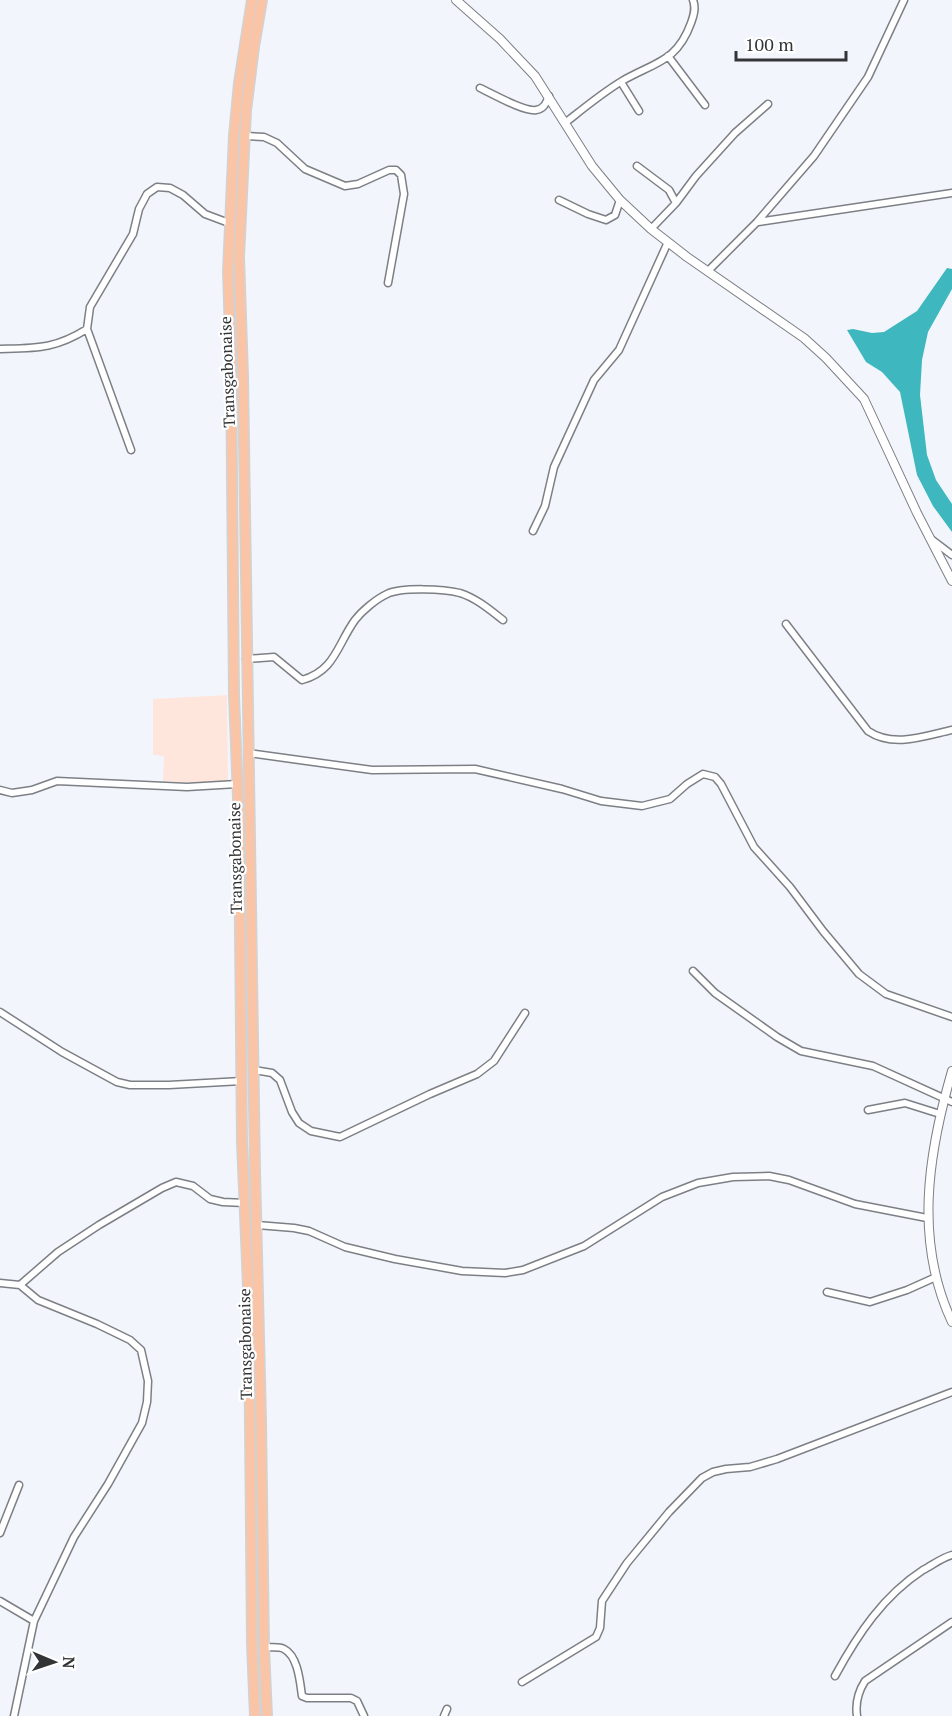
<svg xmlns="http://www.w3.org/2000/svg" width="952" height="1716" font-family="'PT Serif',serif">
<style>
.industrial{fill:#fee6dc}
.water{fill:#3fb7be}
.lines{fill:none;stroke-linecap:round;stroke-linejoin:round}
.minor-casing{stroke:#7c7f84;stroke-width:9}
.tertiary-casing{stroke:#7c7f84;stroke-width:10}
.trunk-casing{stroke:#d2d2d3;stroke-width:12}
.minor{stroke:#fff;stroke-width:6}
.tertiary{stroke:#fff;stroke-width:8}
.trunk{stroke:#fac4a7;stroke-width:9}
.labels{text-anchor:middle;stroke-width:4.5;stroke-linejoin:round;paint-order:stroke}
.street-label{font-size:16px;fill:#323436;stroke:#fff}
</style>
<rect width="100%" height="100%" fill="#f2f6fc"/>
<path class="industrial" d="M227,695L228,781L204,783L163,781L164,756L153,755V699Z"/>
<path class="water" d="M947,268L952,269V289L928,332L922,360L920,395L927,455L936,480L952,504V532L933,506L917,475L900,392L882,372L866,362L847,330L853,329L872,333L884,332L917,311Z"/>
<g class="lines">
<g class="minor-casing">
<path id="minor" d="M668,56L705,105
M621,82L639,111
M480,88C493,94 524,112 536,110C544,109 546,103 549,96
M565,123C584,108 602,93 622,81C655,62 677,62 691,23C694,15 696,8 693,0
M245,136L264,137L277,143L305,169L345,186L358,184L389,170H396L401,175L404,194L388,283
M637,166L669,190L676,203
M559,200L588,214L606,220L615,215L620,200
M758,222L952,193
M651,229L676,203L696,176L735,133L768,104
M708,271L757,222L814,156L868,77L904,0
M87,329L131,450
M0,349C37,348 55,349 87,329L90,307L133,234L139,209L147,194L157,187L170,188L183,195L205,214L229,223
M533,531L545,506L554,467L594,380L619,350L668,242
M931,539L952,555
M786,624L868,731C893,748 925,736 952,730
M246,659L274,657L302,680C335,671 337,645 355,620C362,611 376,599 387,594C402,587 444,589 460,593C476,598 490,610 503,620
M248,753L372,770L475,769L562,789L601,801L642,806L670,799L687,784L703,774L715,777L721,784L754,847L790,887L823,931L859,974L886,994L952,1017
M0,790L12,793L32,790L57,781L187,787L237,784
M693,971L715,993L777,1037L801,1051L873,1066L952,1102
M0,1012L62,1052L117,1082L130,1085H169L242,1081
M254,1070L272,1073L280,1080L292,1112L299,1123L311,1131L340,1137L430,1094L477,1074L494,1061L525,1013
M868,1110L905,1103L940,1114
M257,1225L294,1228L309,1231L345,1247L395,1259L462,1271L505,1273L523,1270L584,1246L662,1197L698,1183L733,1177L769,1176L789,1180L855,1204L927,1218
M0,1283L20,1285L58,1252L99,1225L162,1188L176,1182L193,1186L210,1199L223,1202L245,1203
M827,1292L870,1302L907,1290L936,1277
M0,1533L19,1485
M0,1601L34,1621
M264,1647C270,1648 279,1646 284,1649C298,1656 300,1682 302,1696L307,1698H351L357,1701L364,1716
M835,1676C858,1634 883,1596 923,1570C933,1565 941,1558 952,1555
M522,1682L596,1637L600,1628L602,1601L627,1563L669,1512L702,1478L713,1472L726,1469L750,1467L777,1459L952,1392
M14,1716L34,1621L74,1537L108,1484L142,1423L147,1402L148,1381L141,1350L130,1340L97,1324L38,1300L20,1285
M444,1716L447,1709
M857,1716C855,1702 858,1692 865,1681L952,1622"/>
</g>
<g class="tertiary-casing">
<path id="tertiary" d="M456,0L500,39L535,76L592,166L620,200L651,229L687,257L804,338L826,358L864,399L917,513L952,581
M952,1071C928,1154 914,1241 952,1322"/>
</g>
<g class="trunk-casing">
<path id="trunk" d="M252,0L239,83L234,135L228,272L231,364L234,695L239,824L242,1142L249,1311L252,1644L255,1716
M262,0L254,47L246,111L239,257L243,376L255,1170L261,1421L264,1647L267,1716"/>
</g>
<use href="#minor" class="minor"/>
<use href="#tertiary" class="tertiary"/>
<use href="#trunk" class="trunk"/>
</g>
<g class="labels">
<g class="street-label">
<text transform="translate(227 372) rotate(-92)" y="6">Transgabonaise</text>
<text transform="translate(235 858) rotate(-91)" y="6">Transgabonaise</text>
<text transform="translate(245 1344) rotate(-91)" y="6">Transgabonaise</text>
</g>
</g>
<g transform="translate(54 1662) rotate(92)" stroke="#ffffff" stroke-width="4.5" paint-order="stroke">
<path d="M0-4.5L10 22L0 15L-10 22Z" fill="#323436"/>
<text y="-9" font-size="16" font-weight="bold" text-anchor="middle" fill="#323436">N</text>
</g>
<path d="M736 51v9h110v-9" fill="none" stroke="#323436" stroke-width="3"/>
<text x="745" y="51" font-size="18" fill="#323436" stroke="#ffffff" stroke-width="4.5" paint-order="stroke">100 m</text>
</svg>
